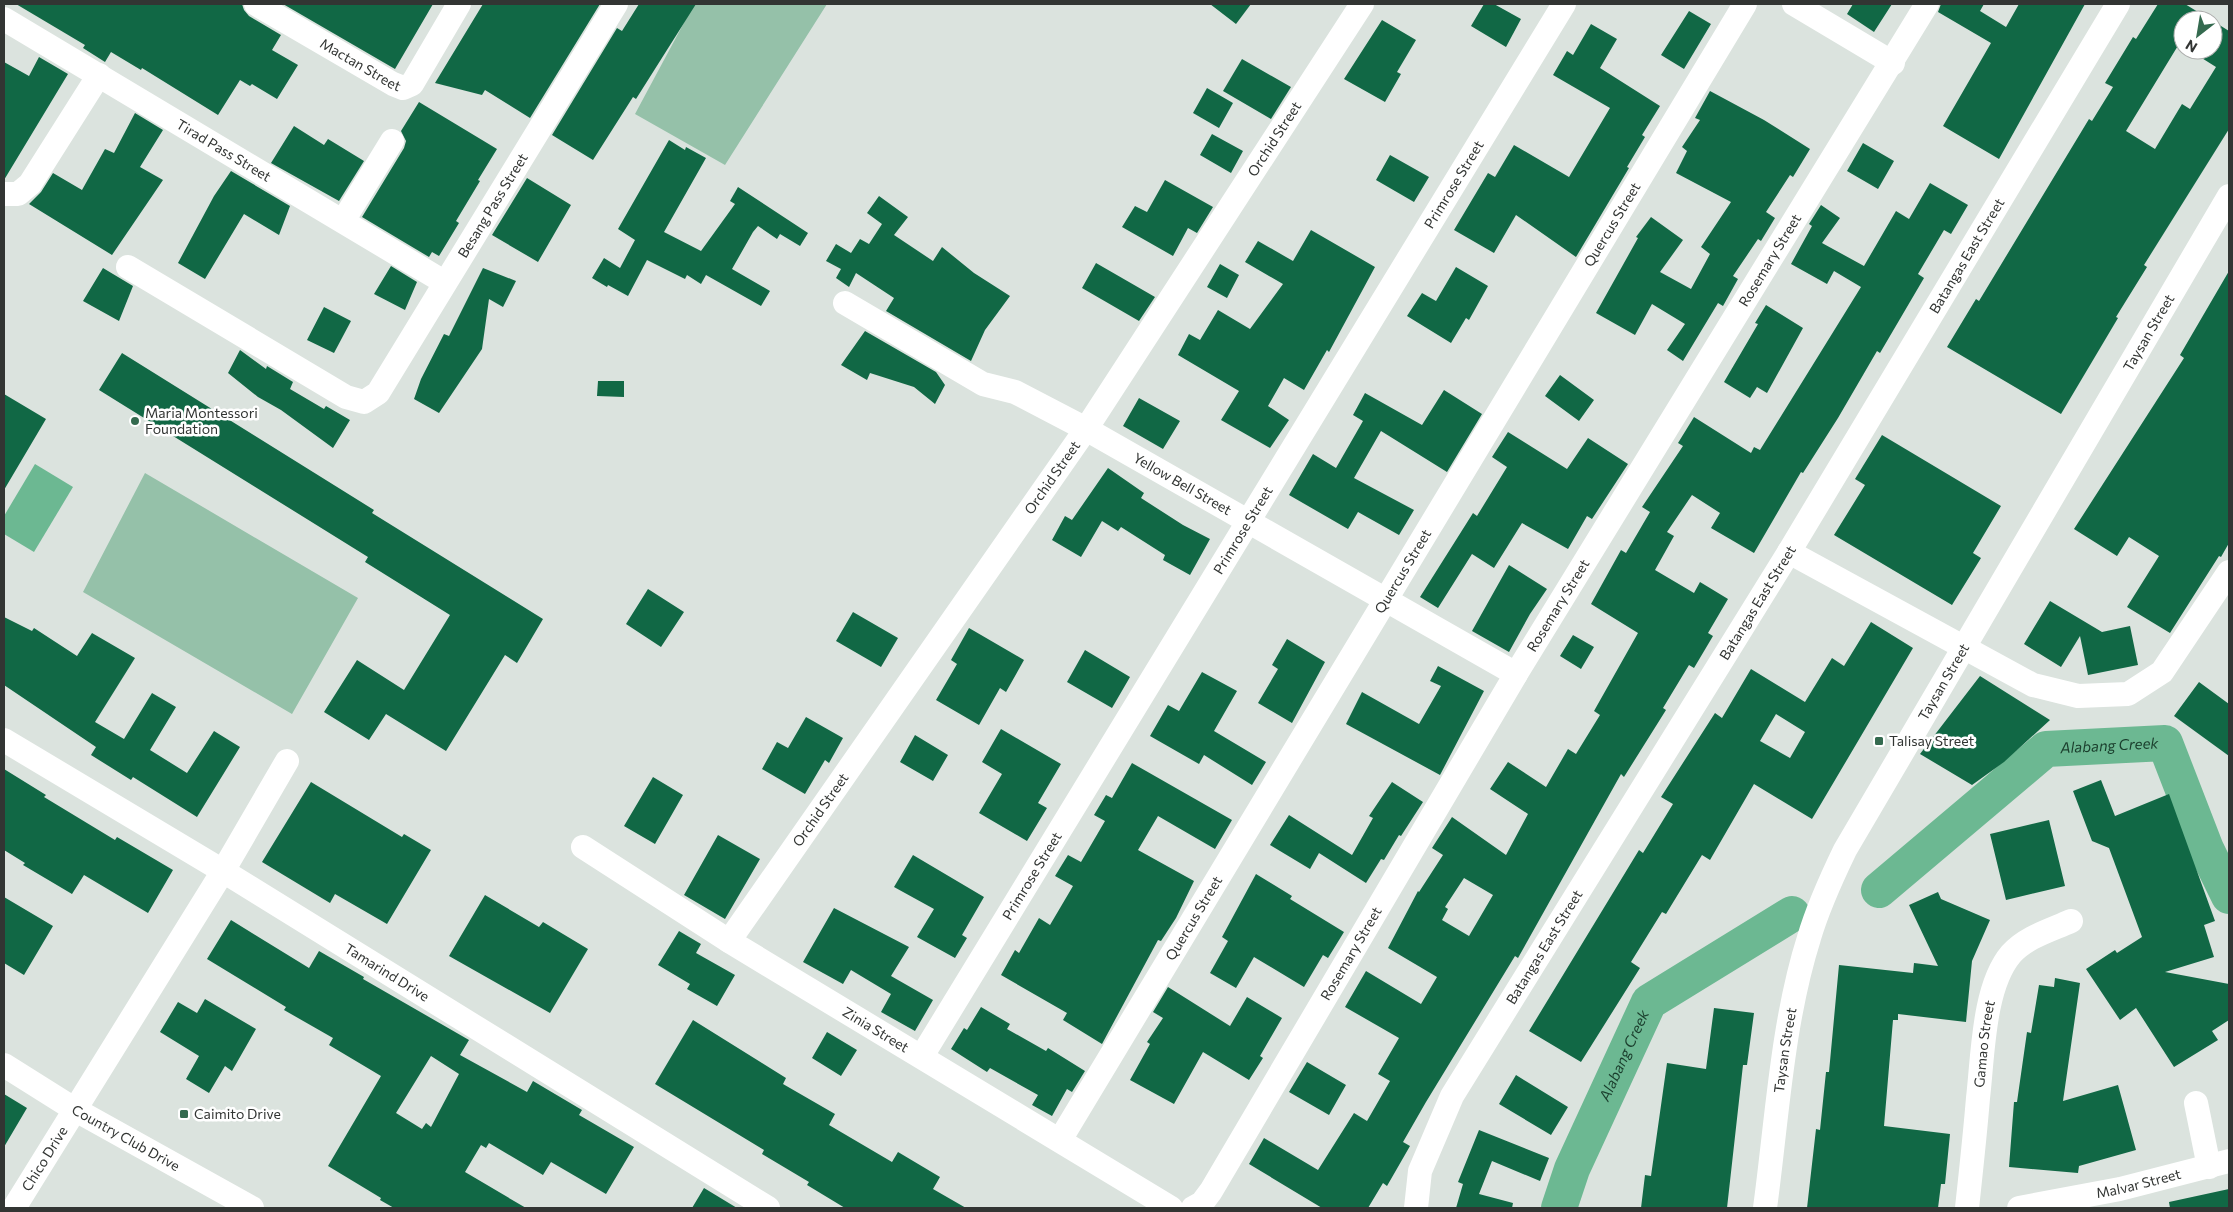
<svg xmlns="http://www.w3.org/2000/svg" width="2233" height="1212" font-family="Commissioner,sans-serif">
<style>
.green{fill:#95c1a9}
.water{fill:#6cb892}
.lines{fill:none;stroke-linecap:round;stroke-linejoin:round}
.river{stroke:#6cb892;stroke-width:36}
.building{fill:#116845;fill-rule:evenodd}
.minor{stroke:#fff;stroke-width:24}
.poi-dot{fill:#346a4f;stroke:#fff;stroke-width:2}
.labels{text-anchor:middle;stroke-width:5;stroke-linejoin:round;paint-order:stroke}
.street-label{font-size:14px;fill:#323533;stroke:#fff}
.poi-label{font-size:14px;fill:#323533;stroke:#fff;text-anchor:start}
.water-label{font-size:15px;font-style:italic;fill:#1a3d2c;stroke:#fff}
</style>
<rect width="100%" height="100%" fill="#dbe3de"/>
<path class="green" d="M694,4H827L725,165L635,114Z
M145,473L358,598L292,714L83,592Z"/>
<path class="water" d="M35,464L73,487L34,552L4,534V516Z"/>
<g class="lines">
<g class="river">
<path id="s1" d="M1879,890L2046,749L2165,743L2206,849L2229,896"/>
<path id="s2" d="M1559,1208L1572,1169L1649,1002L1792,914"/>
</g>
</g>
<path class="building" d="M16,4H242L244,10L249,16L281,35L272,50L298,65L277,99L252,84L250,86L240,80L218,115L142,68L141,70L111,52L105,62L83,48L85,45Z
M283,4H433L395,69Z
M483,4H600L530,118L485,90L482,95L435,83Z
M639,4H696L636,99L633,97L593,160L552,135L617,28L622,31Z
M1210,4H1251L1236,24Z
M1484,4H1494L1521,19L1506,47L1471,26Z
M1853,4H1892L1874,32L1847,14Z
M1941,4H1984L1980,11L2006,27L2019,4H2085L1999,159L1943,126L1991,43L1938,12Z
M2158,4H2185L2211,20H2183V46L2179,44L2126,131L2155,149L2182,104L2190,109L2216,67L2189,50H2213V21L2229,31V129L2144,265L2147,267L2116,317L2118,318L2061,414L1947,347L1976,299L1979,301L2089,119L2092,121L2113,87L2105,83L2133,37L2136,39Z
M1689,11L1711,24L1684,69L1661,55Z
M1382,20L1416,40L1397,72L1401,74L1385,102L1344,79Z
M1591,24L1617,39L1600,68L1660,106L1642,135L1645,137L1627,167L1629,168L1576,257L1516,215L1494,253L1454,230L1488,173L1495,177L1514,145L1569,177L1610,108L1553,75L1567,51L1573,55Z
M39,57L68,74L4,180V62L29,76Z
M1242,59L1291,87L1271,119L1223,91Z
M1207,88L1233,103L1219,128L1193,113Z
M1710,91L1764,120L1810,149L1793,177L1790,175L1766,212L1775,218L1761,241L1758,239L1733,276L1738,279L1723,306L1718,303L1683,361L1667,350L1685,324L1652,304L1635,335L1596,313L1638,238L1636,237L1651,217L1683,240L1660,272L1691,289L1710,254L1701,247L1731,202L1676,173L1687,151L1682,147L1700,120L1695,118Z
M419,102L497,149L478,180L480,181L456,221L459,223L439,256L432,252L429,257L362,217L404,148L406,141L401,131Z
M135,113L163,130L140,167L163,180L112,255L29,204L41,192L53,173L82,190L105,149L114,153Z
M294,126L324,145L328,139L364,161L339,201L271,163Z
M1212,134L1243,151L1231,173L1200,155Z
M669,140L685,150L686,147L706,158L664,232L701,251L735,204L730,201L738,187L808,233L800,246L780,234L777,239L758,226L753,232L732,269L770,291L761,306L706,275L701,284L687,275L685,279L647,260L628,296L608,285L607,287L592,278L604,258L620,268L635,240L618,229Z
M1863,143L1894,161L1878,189L1847,171Z
M1390,155L1429,177L1414,202L1376,180Z
M231,171L290,206L279,235L244,214L205,279L178,263L214,196Z
M527,178L571,205L538,262L492,235Z
M1165,180L1213,207L1197,233L1188,228L1173,256L1122,227L1135,206L1147,212Z
M1930,183L1968,205L1951,234L1944,230L1918,274L1924,278L1880,353L1877,351L1838,418L1803,473L1801,472L1754,553L1711,528L1720,513L1692,495L1667,532L1674,536L1655,570L1694,593L1700,582L1728,599L1708,633L1713,636L1694,668L1689,665L1663,708L1666,710L1624,777L1621,774L1518,958L1515,956L1426,1102L1403,1142L1410,1146L1387,1186L1383,1183L1368,1208H1322L1249,1164L1264,1138L1318,1170L1354,1113L1367,1121L1390,1081L1378,1074L1399,1038L1345,1007L1366,971L1421,1004L1437,977L1388,948L1418,891L1419,892L1443,855L1432,848L1452,817L1506,855L1528,814L1490,789L1508,762L1546,787L1568,749L1576,754L1600,715L1594,711L1638,633L1591,604L1621,550L1626,553L1650,512L1642,507L1683,446L1678,443L1694,417L1751,453L1754,447L1760,450L1861,287L1834,271L1827,284L1791,264L1812,226L1809,224L1821,205L1840,218L1822,243L1864,266L1896,211L1909,219ZM1464,878L1493,895L1469,936L1442,920L1448,909L1445,907Z
M879,196L908,217L894,235L933,261L942,247L974,273L1010,296L985,330L971,361L886,311L894,298L856,273L849,287L836,278L841,269L826,261L836,244L851,253L860,239L869,244L882,224L867,213Z
M1311,230L1375,267L1329,352L1327,350L1304,390L1284,378L1268,406L1289,420L1270,448L1221,420L1239,391L1178,355L1189,334L1200,340L1218,310L1250,329L1283,284L1245,262L1258,241L1293,261Z
M1096,263L1155,297L1139,321L1082,288Z
M1220,264L1239,275L1227,298L1207,287Z
M391,266L417,282L405,310L374,294Z
M1456,267L1488,286L1469,320L1466,318L1451,343L1407,316L1422,293L1436,301Z
M103,268L133,286L119,321L83,301Z
M483,268L516,281L503,307L489,299L482,349L439,413L414,399L421,379L444,334L449,336Z
M2229,271V543L2221,557L2219,556L2170,633L2127,607L2159,556L2129,537L2117,556L2074,529L2184,358L2180,355Z
M1766,305L1803,328L1767,393L1757,387L1750,398L1724,382L1758,324L1755,323Z
M324,307L351,321L334,353L307,340Z
M865,331L936,372L945,385L935,404L914,387L870,373L867,380L841,365Z
M240,350L266,369L267,366L293,382L290,389L324,409L326,406L350,420L333,448L281,410L258,397L228,373Z
M122,353L374,510L372,513L543,619L517,663L505,655L446,751L386,714L369,740L324,712L357,660L404,690L450,615L365,562L368,557L99,390Z
M1560,375L1594,400L1579,421L1545,396Z
M598,381H624V397L597,396Z
M1444,390L1482,414L1447,472L1381,431L1354,478L1414,510L1399,535L1358,512L1348,529L1289,495L1313,454L1336,468L1363,421L1353,415L1365,393L1422,425Z
M4,394L46,419L4,490Z
M1139,398L1180,421L1163,449L1123,426Z
M1508,432L1567,469L1588,438L1628,464L1592,519L1587,516L1568,549L1522,523L1494,568L1472,554L1438,608L1420,597L1473,513L1477,516L1507,467L1492,457Z
M1882,435L2001,506L1973,553L1981,558L1952,605L1834,535L1865,485L1855,479Z
M1108,468L1144,493L1141,498L1183,525L1210,539L1190,575L1163,560L1165,555L1121,527L1118,531L1102,521L1081,557L1052,540L1065,516L1072,520Z
M1509,565L1547,589L1530,614L1509,652L1472,631Z
M648,589L684,612L661,647L626,624Z
M2050,601L2102,632L2130,626L2138,665L2088,675L2080,636L2061,667L2024,644Z
M853,612L898,638L881,667L836,641Z
M4,617L32,631L34,628L77,656L92,633L135,658L95,722L124,739L152,693L176,707L150,750L187,773L214,731L240,747L197,817L133,777L131,780L91,755L96,747L4,685Z
M1871,622L1913,648L1812,819L1754,784L1710,860L1702,855L1666,914L1662,912L1631,962L1640,968L1581,1062L1529,1031L1639,850L1643,853L1673,804L1661,797L1715,713L1722,718L1751,669L1805,702L1832,658L1844,666ZM1776,714L1805,732L1790,758L1760,741Z
M969,628L1024,660L1006,692L1000,688L979,725L936,700L957,664L951,660Z
M1573,635L1594,647L1581,669L1560,656Z
M1287,639L1325,662L1292,723L1258,703L1278,669L1272,665Z
M1085,650L1130,677L1112,708L1067,682Z
M1438,666L1484,691L1440,775L1346,724L1362,692L1419,724L1441,686L1430,681Z
M1202,672L1237,691L1214,731L1266,762L1252,785L1204,755L1199,764L1150,736L1168,705L1179,711Z
M1980,676L2050,720L2004,762L1972,785L1920,754Z
M2199,682L2229,704V756L2174,716Z
M806,717L843,738L829,763L825,760L805,794L762,769L777,742L788,748Z
M1001,729L1061,764L1038,803L1047,808L1027,841L979,813L1002,774L982,762Z
M915,735L948,755L933,781L900,762Z
M1132,763L1232,820L1215,849L1158,816L1138,850L1194,881L1176,918L1161,941L1158,940L1102,1044L1063,1020L1067,1013L1001,975L1015,950L1019,953L1039,918L1050,925L1073,886L1055,876L1068,855L1081,862L1105,821L1094,815L1106,795L1112,798Z
M4,769L46,795L44,797L115,840L117,837L173,870L148,913L84,875L72,894L23,865L25,863L4,850Z
M653,777L683,795L655,844L624,826Z
M2101,780L2115,816L2169,794L2215,921L2204,925L2214,957L2165,972L2229,984V1020L2212,1031L2218,1040L2174,1067L2136,1008L2120,1020L2086,969L2115,950L2117,953L2142,937L2109,848L2092,841L2073,791Z
M311,782L402,837L404,834L431,850L387,924L335,894L330,903L262,862Z
M1392,782L1423,802L1401,836L1399,835L1384,860L1381,859L1366,883L1319,853L1310,869L1270,845L1289,815L1352,855L1373,818L1369,816Z
M2049,820L2065,886L2006,900L1990,834Z
M718,835L760,859L725,919L684,895Z
M913,855L984,897L962,935L967,938L955,958L917,937L934,909L894,887Z
M1256,874L1292,896L1290,899L1344,932L1328,958L1323,955L1304,987L1254,957L1236,988L1210,973L1228,941L1222,937Z
M1938,892L1941,899L1990,920L1972,961L1966,1022L1898,1014V1020H1893L1884,1126L1950,1134L1945,1184H1941L1938,1208H1807L1816,1129L1820,1130L1826,1072H1829L1839,965L1913,973L1914,963L1938,966L1909,905Z
M485,895L539,927L543,922L588,949L550,1013L449,956Z
M4,897L53,926L24,975L4,963Z
M834,908L909,947L891,976L933,1000L915,1031L881,1012L891,994L851,970L843,984L803,962Z
M231,920L309,968L319,951L364,977L363,979L469,1040L460,1055L527,1092L533,1081L582,1110L579,1115L634,1147L606,1194L551,1162L543,1175L489,1143L486,1148L481,1145L465,1172L526,1208H394L380,1200L381,1198L328,1166L381,1076L329,1045L333,1038L284,1010L286,1007L207,959ZM431,1056L459,1074L431,1127L426,1123L422,1129L396,1113Z
M679,931L701,944L696,953L735,975L717,1006L687,989L690,984L658,965Z
M2055,978L2080,983L2063,1101L2118,1085L2136,1150L2079,1166L2078,1173L2009,1167L2014,1102H2017L2027,1032L2031,1033L2039,985L2054,987Z
M1168,987L1230,1026L1247,997L1282,1018L1260,1056L1263,1058L1249,1080L1203,1052L1174,1104L1130,1080L1150,1044L1147,1042L1163,1018L1153,1012Z
M205,999L256,1029L232,1071L225,1066L209,1093L186,1079L199,1056L160,1032L178,1002L197,1013Z
M981,1007L1010,1024L1007,1029L1046,1051L1048,1048L1085,1071L1072,1092L1067,1089L1052,1116L1032,1105L1038,1095L990,1068L987,1072L951,1049L964,1028L967,1030Z
M1714,1008L1754,1013L1747,1065H1743L1727,1208H1641L1645,1175L1651,1176L1667,1063L1706,1069Z
M693,1020L786,1078L783,1084L835,1114L829,1125L892,1162L898,1152L940,1177L933,1189L966,1208H845L807,1185L809,1182L762,1154L764,1150L655,1084Z
M827,1032L857,1050L841,1076L812,1058Z
M1307,1062L1346,1085L1329,1115L1289,1092Z
M1516,1075L1568,1107L1551,1135L1499,1104Z
M4,1094L27,1108L4,1147Z
M1479,1130L1549,1158L1540,1181L1492,1161L1479,1194L1513,1203L1512,1208H1456L1463,1184L1458,1182Z
M704,1188L737,1208H692Z
M2229,1189V1208H2170L2169,1202Z"/>
<g class="lines">
<g class="minor">
<path id="s3" d="M256,4L393,84L403,88L412,84L459,4"/>
<path d="M1794,4L1893,63"/>
<path id="s4" d="M4,19L444,282"/>
<path d="M4,194H18L30,184L99,75"/>
<path d="M343,221L392,141"/>
<path id="s5" d="M128,267L346,397L364,402L378,393L616,4"/>
<path id="s6" d="M845,303L983,384L1015,392L1086,429L1516,674"/>
<path d="M1789,552L2033,685L2078,696L2128,694L2162,672L2229,572"/>
<path id="s7" d="M4,740L223,871L768,1208"/>
<path id="s8" d="M583,847L729,941L1171,1208"/>
<path id="s9" d="M729,941L1086,429L1362,4"/>
<path id="s10" d="M922,1056L1564,4"/>
<path id="s11" d="M4,1065L74,1109L252,1208"/>
<path d="M2196,1103L2209,1167"/>
<path id="s12" d="M1060,1140L1745,4"/>
<path id="s13" d="M14,1208L223,871L287,761"/>
<path id="s14" d="M1193,1208L1202,1203L1211,1191L1516,674L1927,4"/>
<path id="s15" d="M1416,1208L1420,1171L1452,1096L1789,552L2118,4"/>
<path id="s16" d="M1765,1208C1777,1120 1782,1023 1809,938C1818,907 1831,879 1845,850L2229,196"/>
<path id="s17" d="M1967,1208C1971,1171 1975,1135 1978,1098C1983,1056 1983,987 2011,954C2026,937 2051,930 2071,921"/>
<path id="s18" d="M2019,1208L2120,1189L2229,1161"/>
</g>
</g>
<g class="poi-dot">
<circle cx="135" cy="421" r="5"/>
<rect x="1874" y="736" width="10" height="10" rx="2.5"/>
<rect x="179" y="1109" width="10" height="10" rx="2.5"/>
</g>
<g class="labels">
<g class="street-label">
<text dy="5" stroke="none"><textPath href="#s3" startOffset="121">Mactan Street</textPath></text>
<text dy="5" stroke="none"><textPath href="#s9" startOffset="970">Orchid Street</textPath></text>
<text dy="5" stroke="none"><textPath href="#s4" startOffset="256">Tirad Pass Street</textPath></text>
<text dy="5" stroke="none"><textPath href="#s10" startOffset="1021">Primrose Street</textPath></text>
<text dy="5" stroke="none"><textPath href="#s5" startOffset="509">Besang Pass Street</textPath></text>
<text dy="5" stroke="none"><textPath href="#s12" startOffset="1069">Quercus Street</textPath></text>
<text dy="5" stroke="none"><textPath href="#s15" startOffset="1104">Batangas East Street</textPath></text>
<text dy="5" stroke="none"><textPath href="#s14" startOffset="1111">Rosemary Street</textPath></text>
<text dy="5" stroke="none"><textPath href="#s16" startOffset="969">Taysan Street</textPath></text>
<text dy="5" stroke="none"><textPath href="#s9" startOffset="565">Orchid Street</textPath></text>
<text dy="5" stroke="none"><textPath href="#s6" startOffset="384">Yellow Bell Street</textPath></text>
<text dy="5" stroke="none"><textPath href="#s10" startOffset="616">Primrose Street</textPath></text>
<text dy="5" stroke="none"><textPath href="#s12" startOffset="664">Quercus Street</textPath></text>
<text dy="5" stroke="none"><textPath href="#s15" startOffset="699">Batangas East Street</textPath></text>
<text dy="5" stroke="none"><textPath href="#s14" startOffset="706">Rosemary Street</textPath></text>
<text dy="5" stroke="none"><textPath href="#s16" startOffset="564">Taysan Street</textPath></text>
<text dy="5" stroke="none"><textPath href="#s9" startOffset="160">Orchid Street</textPath></text>
<text dy="5" stroke="none"><textPath href="#s10" startOffset="211">Primrose Street</textPath></text>
<text dy="5" stroke="none"><textPath href="#s12" startOffset="259">Quercus Street</textPath></text>
<text dy="5" stroke="none"><textPath href="#s15" startOffset="294">Batangas East Street</textPath></text>
<text dy="5" stroke="none"><textPath href="#s14" startOffset="301">Rosemary Street</textPath></text>
<text dy="5" stroke="none"><textPath href="#s7" startOffset="448">Tamarind Drive</textPath></text>
<text dy="5" stroke="none"><textPath href="#s8" startOffset="345">Zinia Street</textPath></text>
<text dy="5" stroke="none"><textPath href="#s17" startOffset="165">Gamao Street</textPath></text>
<text dy="5" stroke="none"><textPath href="#s16" startOffset="159">Taysan Street</textPath></text>
<text dy="5" stroke="none"><textPath href="#s11" startOffset="142">Country Club Drive</textPath></text>
<text dy="5" stroke="none"><textPath href="#s13" startOffset="58">Chico Drive</textPath></text>
<text dy="5" stroke="none"><textPath href="#s18" startOffset="122">Malvar Street</textPath></text>
</g>
<g class="poi-label">
<text x="145" y="418">Maria Montessori<tspan x="145" dy="16">Foundation</tspan></text>
<text x="1889" y="746">Talisay Street</text>
<text x="194" y="1119">Caimito Drive</text>
</g>
<g class="water-label">
<text dy="5" stroke="none"><textPath href="#s1" startOffset="282">Alabang Creek</textPath></text>
<text dy="5" stroke="none"><textPath href="#s2" startOffset="166">Alabang Creek</textPath></text>
</g>
</g>
<rect width="2233" height="1212" fill="none" stroke="#323533" stroke-width="10"/>
<g transform="translate(2198 35) rotate(211)"><circle r="24" fill="#ffffff" stroke="#adaead"/>
<path d="M0-4L9 19L0 12L-9 19Z" fill="#346a4f"/>
<text y="-8" font-size="14" font-weight="bold" text-anchor="middle" fill="#323533">N</text>
</g>
</svg>
